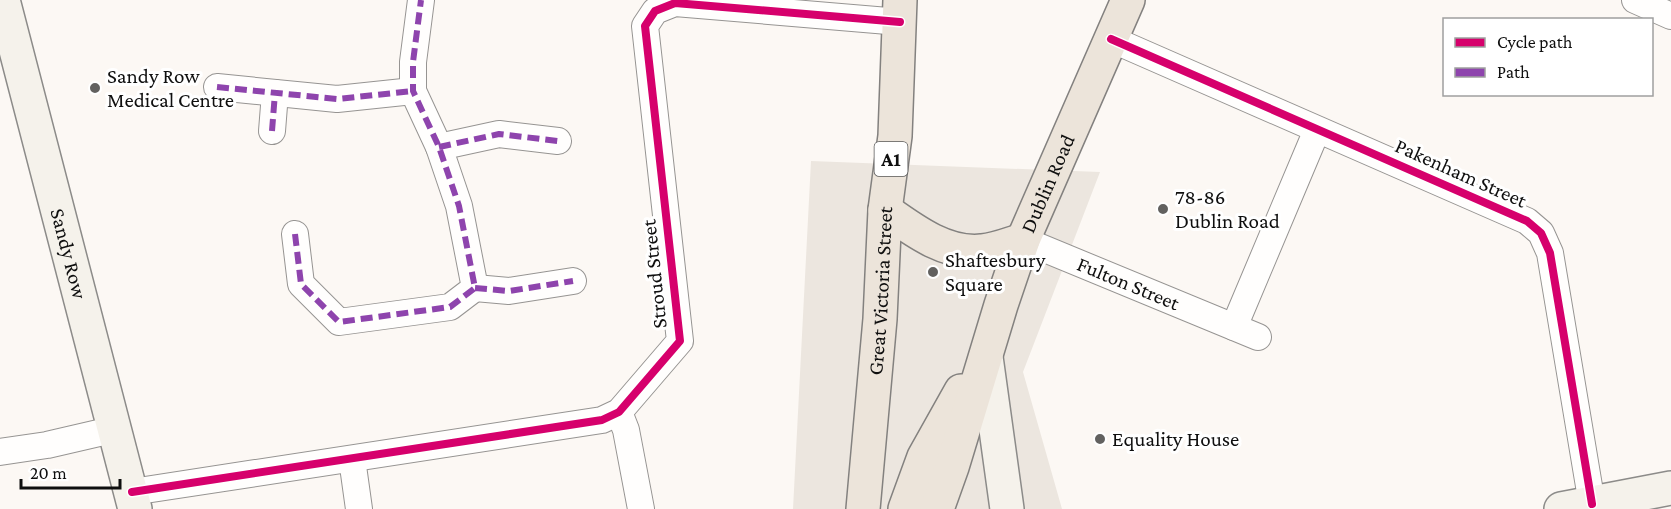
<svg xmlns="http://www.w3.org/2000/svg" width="1671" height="509" font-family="'Crimson Pro',serif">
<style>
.plaza{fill:#ece6df}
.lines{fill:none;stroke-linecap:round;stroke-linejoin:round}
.street-casing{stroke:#969492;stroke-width:28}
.secondary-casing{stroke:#8c8b89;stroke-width:36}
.primary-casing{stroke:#83817f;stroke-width:36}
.street{stroke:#fffefd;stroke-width:26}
.secondary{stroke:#f5f2eb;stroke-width:33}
.primary{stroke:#ece4da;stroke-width:33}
.quiet{stroke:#8e44ad;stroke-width:6;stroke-dasharray:12 6;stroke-linecap:butt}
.cycleway-casing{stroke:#fff;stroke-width:11}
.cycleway{stroke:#d6006c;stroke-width:8}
.poi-dot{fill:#62615f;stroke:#fff;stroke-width:2}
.labels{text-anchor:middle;stroke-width:6;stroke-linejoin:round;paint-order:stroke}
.shield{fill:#fff;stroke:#575757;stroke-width:1.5}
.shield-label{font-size:20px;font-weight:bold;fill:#0f0f0f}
.poi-label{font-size:21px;fill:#0f0f0f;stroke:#fff;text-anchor:start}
.street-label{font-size:21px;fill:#0f0f0f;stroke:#fff}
</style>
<rect width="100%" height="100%" fill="#fcf8f4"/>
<path class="plaza" d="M811,161L1100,172L1023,372L1062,509H793Z"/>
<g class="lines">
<g class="street-casing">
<g id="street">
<path d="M1635,0L1671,16"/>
<path d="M1111,39L1527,221L1541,233L1550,253L1592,504"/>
<path d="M217,87L337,99L413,91"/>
<path d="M272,131L275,93"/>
<path d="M439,147L499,134L558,141"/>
<path d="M295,234L301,284L339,322L450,307L475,288L459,206L439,147L413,91V62L421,0"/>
<path id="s1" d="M1023,240L1258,337"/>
<path d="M475,288L509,291L573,281"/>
<path d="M1234,327L1317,130"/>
<path d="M619,412L626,430L641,509"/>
<path d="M0,452L47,445L116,429"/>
<path d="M352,459L359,509"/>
<path d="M132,492L602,420L619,412L680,341L645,26L655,11L675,3L900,22"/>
</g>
</g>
<g class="secondary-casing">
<g id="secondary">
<path id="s2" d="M3,0L135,509"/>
<path d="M986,357L1007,509"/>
<path d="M1561,509L1671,488"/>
</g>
</g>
<g class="primary-casing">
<g id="primary">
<path d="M885,210C913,230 946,255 982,251C996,250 1009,244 1023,240"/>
<path id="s3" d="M863,509L880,319L885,210L895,136L900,0"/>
<path d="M905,509L924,457L961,391"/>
<path id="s4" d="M937,509L952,467L1001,305L1023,240L1128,0"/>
</g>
</g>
<use href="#street" class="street"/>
<use href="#secondary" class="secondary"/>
<use href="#primary" class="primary"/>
<path class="quiet" d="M217,87L337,99L413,91
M272,131L275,93
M439,147L499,134L558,141
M295,234L301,284L339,322L450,307L475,288L459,206L439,147L413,91V62L421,0
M475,288L509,291L573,281"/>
<g class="cycleway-casing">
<path id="cycleway" d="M1111,39L1527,221L1541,233L1550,253L1592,504
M132,492L602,420L619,412L680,341L645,26L655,11L675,3L900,22"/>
</g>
<use href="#cycleway" class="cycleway"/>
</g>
<g class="poi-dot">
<circle cx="95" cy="88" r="6"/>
<circle cx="1163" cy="209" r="6"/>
<circle cx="933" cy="272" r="6"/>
<circle cx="1100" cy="439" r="6"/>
</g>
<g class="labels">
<rect class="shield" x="874.5" y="142" width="33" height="34" rx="4.5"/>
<g class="shield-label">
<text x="891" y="166">A1</text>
</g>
<g class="poi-label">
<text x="107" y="83">Sandy Row<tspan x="107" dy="24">Medical Centre</tspan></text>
<text x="1175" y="204">78-86<tspan x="1175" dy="24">Dublin Road</tspan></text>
<text x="945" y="267">Shaftesbury<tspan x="945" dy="24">Square</tspan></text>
<text x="1112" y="446">Equality House</text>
</g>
<g class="street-label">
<text transform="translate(1461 173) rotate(24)" y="7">Pakenham Street</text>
<text dy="7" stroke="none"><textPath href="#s4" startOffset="344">Dublin Road</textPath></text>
<text dy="7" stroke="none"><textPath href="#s2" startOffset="262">Sandy Row</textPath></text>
<text transform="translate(654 274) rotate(-96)" y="7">Stroud Street</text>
<text dy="7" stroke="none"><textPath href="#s1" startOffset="114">Fulton Street</textPath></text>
<text dy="7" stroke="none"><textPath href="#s3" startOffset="219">Great Victoria Street</textPath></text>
</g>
</g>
<rect x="1443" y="18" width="210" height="78" fill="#ffffff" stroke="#9f9f9f" stroke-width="1.5"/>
<rect x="1455" y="38" width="30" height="9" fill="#d6006c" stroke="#9f9f9f" stroke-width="1.5"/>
<text x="1497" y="48" font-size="18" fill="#0f0f0f">Cycle path</text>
<rect x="1455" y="68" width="30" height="9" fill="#8e44ad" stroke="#9f9f9f" stroke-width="1.5"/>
<text x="1497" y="78" font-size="18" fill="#0f0f0f">Path</text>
<path d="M21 479v9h99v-9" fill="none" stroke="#0f0f0f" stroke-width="3"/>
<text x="30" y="479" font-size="18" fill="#0f0f0f" stroke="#ffffff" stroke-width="4.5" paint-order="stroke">20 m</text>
</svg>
